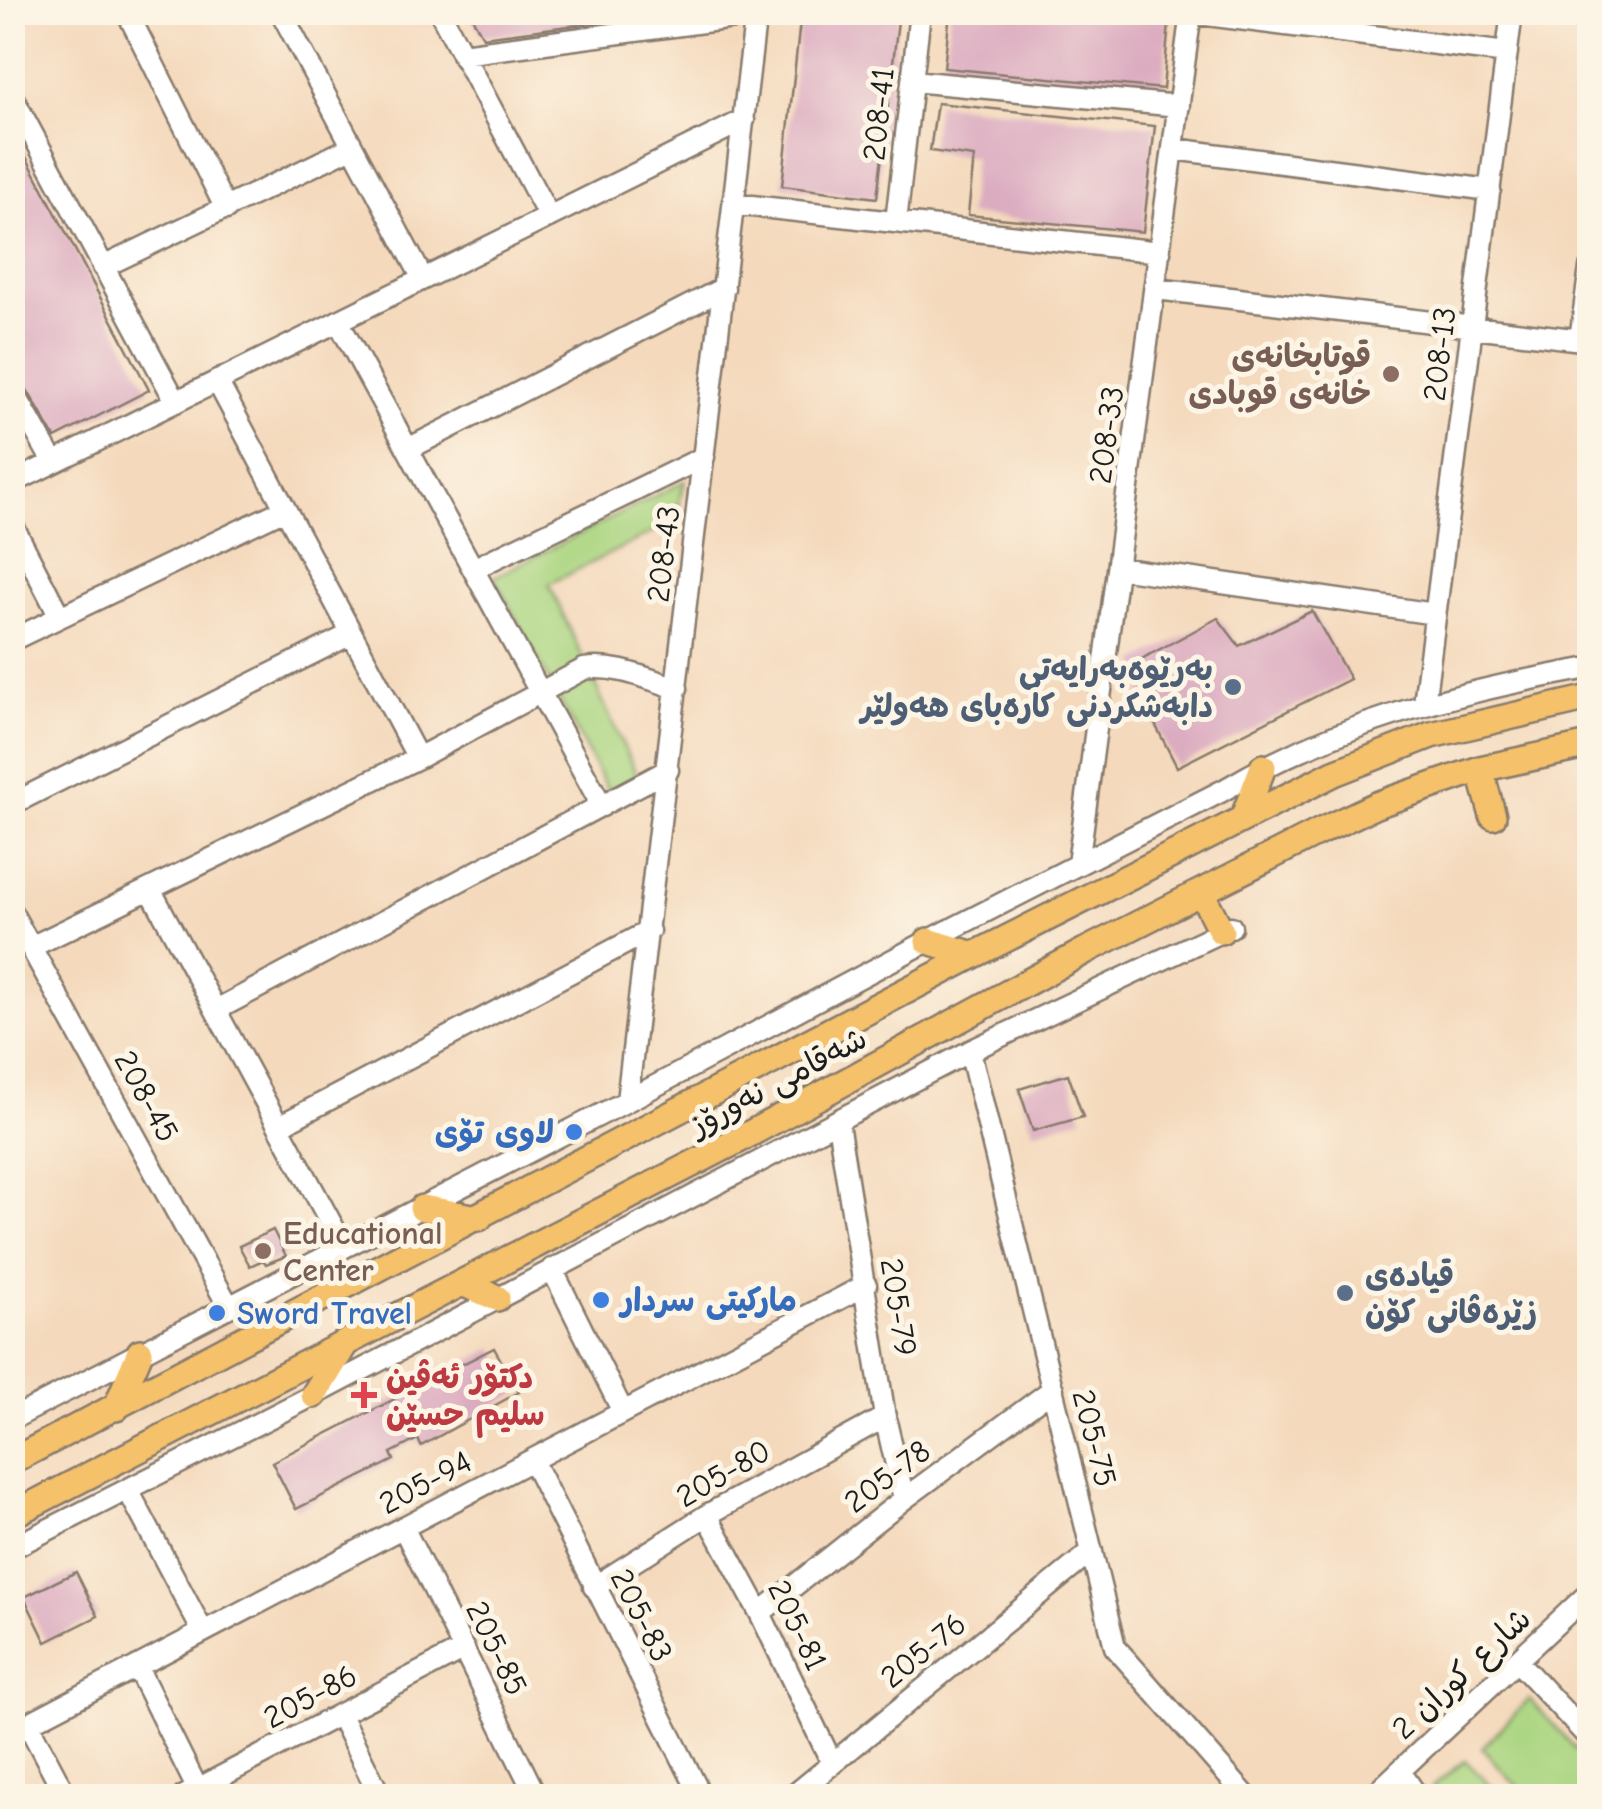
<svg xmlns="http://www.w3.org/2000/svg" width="1602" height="1809" font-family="'Comic Neue','Playpen Sans Arabic',sans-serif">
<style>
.green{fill:#abd581;stroke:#64784e;stroke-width:2.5}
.building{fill:#dbabc0}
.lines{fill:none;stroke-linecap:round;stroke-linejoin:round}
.minor-casing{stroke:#887a6c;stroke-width:25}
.major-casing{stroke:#887a6c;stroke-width:30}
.minor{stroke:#fff;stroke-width:20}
.major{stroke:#f5c16b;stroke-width:25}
.education-dot{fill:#8d6e63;stroke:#fcf5e5;stroke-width:4}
.service-dot{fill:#5c6f8a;stroke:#fcf5e5;stroke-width:4}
.shop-dot{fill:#3f7fe0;stroke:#fcf5e5;stroke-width:4}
.health-dot{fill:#e0444e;stroke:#fcf5e5;stroke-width:4}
.labels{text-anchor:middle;stroke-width:10;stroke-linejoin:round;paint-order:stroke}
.street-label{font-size:32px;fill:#1c1c1c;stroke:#fcf5e5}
.education-label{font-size:32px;font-weight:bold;fill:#785e54;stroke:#fcf5e5;text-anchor:end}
.service-label{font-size:32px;font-weight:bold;fill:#4e5e75;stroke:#fcf5e5;text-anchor:end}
.shop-label{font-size:32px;font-weight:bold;fill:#366cbe;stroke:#fcf5e5;text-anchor:start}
.health-label{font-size:32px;font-weight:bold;fill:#be3a42;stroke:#fcf5e5;text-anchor:start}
</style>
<rect width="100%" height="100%" fill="#fcf5e5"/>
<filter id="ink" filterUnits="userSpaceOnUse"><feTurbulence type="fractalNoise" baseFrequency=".01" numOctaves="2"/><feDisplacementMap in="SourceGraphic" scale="20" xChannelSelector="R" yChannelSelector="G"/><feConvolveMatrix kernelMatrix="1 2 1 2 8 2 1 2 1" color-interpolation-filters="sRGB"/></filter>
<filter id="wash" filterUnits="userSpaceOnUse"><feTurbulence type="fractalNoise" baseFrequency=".0048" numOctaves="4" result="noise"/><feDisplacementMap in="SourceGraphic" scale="40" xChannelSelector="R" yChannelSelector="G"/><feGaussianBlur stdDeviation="2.25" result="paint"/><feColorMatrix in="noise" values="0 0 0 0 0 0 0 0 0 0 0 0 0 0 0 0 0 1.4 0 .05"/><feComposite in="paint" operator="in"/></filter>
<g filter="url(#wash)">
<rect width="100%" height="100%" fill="#f4d9bc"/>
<path class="green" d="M685,481L675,521L549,584L637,776L608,791L494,577Z
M1529,1699L1589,1763V1796H1526L1482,1748Z
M1465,1760L1500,1796H1438L1432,1787Z"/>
<g id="blocks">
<path class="building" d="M469,12H615V20L483,37Z
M801,12H899L877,198L782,186Z
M950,12H1170L1163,89L944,68Z
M937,103L1155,126L1143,232L968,215L974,157L930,151Z
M12,130L149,390L55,438L12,364Z
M1312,611L1350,679L1177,767L1139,693L1148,688L1136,662L1218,618L1239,646Z
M1068,1074L1083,1117L1033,1131L1019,1089Z
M273,1230L286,1256L266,1264L263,1260L250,1266L239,1246Z
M494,1348L519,1392L421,1446L418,1439L391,1453L394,1460L296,1509L272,1462Z
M76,1572L98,1616L46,1642L24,1597Z"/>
</g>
</g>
<g filter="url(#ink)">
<use href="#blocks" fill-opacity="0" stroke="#887a6c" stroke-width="2.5"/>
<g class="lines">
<g class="minor-casing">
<path id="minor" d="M127,12L226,209
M281,12L423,279
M440,12L549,217
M1191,13L1507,53
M462,54L756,15
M912,81L1179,106
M12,96L176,402
M1174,149L1490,190
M734,204L1160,252
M896,222L920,12
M103,267L352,147
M1156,289L1590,341
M338,321L602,806
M1580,339L1590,268
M217,381L418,758
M12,389L53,462
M408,449L724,288
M12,483L744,120
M12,524L60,617
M1118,568L1435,614
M473,569L704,457
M12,640L285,509
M1424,704L1512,12
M12,804L351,634
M1078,864L1191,12
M150,889L344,1247
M12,913L229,1307
M31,947L418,758L584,669C616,664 647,679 677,688
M216,1010L668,770
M970,1051L1115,1647L1246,1796
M627,1101L756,12
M838,1123L885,1417L904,1499
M279,1126L649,931
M552,1269L623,1412
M12,1419L627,1101L928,941L1222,791C1336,723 1460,691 1590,668
M532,1460L701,1796
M128,1490L203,1632
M707,1515L760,1613L832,1763
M403,1527L536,1796
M12,1548L314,1395L970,1051L1231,927
M594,1587L707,1515L885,1417
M760,1613L904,1499L1053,1389
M1518,1662L1590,1739
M137,1667L198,1790
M340,1715L380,1796
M28,1724L66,1796
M12,1732L866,1285
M1400,1771L1417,1796
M184,1796L464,1649
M793,1796L1092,1551
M1373,1796L1590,1592"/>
</g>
<g class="major-casing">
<path id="major" d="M1480,769L1493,816
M1243,819L1263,767
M1201,892L1221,931
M928,941L974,955
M422,1208L479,1218
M462,1283L497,1298
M314,1395L345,1344
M116,1408L140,1352
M12,1461L974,955L1334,773L1431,735L1590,698
M12,1515L733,1143L1085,951L1321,831L1376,805L1480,769L1590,745"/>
</g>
<use href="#minor" class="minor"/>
<use href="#major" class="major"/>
</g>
</g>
<g class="education-dot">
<circle cx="1391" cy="374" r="10"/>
<circle cx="263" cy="1251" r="10"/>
</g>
<g class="service-dot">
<circle cx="1233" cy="687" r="10"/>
<circle cx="1345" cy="1293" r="10"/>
</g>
<g class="shop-dot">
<circle cx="574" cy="1132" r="10"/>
<circle cx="601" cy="1300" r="10"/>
<circle cx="217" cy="1313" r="10"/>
</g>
<path class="health-dot" d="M359 1380h10v10h10v10h-10v10h-10v-10h-10v-10h10z"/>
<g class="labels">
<g class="street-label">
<text transform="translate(878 114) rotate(-84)" y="11">208-41</text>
<text transform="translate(1439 354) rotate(-83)" y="11">208-13</text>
<text transform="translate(1106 435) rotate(-82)" y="11">208-33</text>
<text transform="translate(663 554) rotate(-83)" y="11">208-43</text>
<text transform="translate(778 1081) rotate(-28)" y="11">شەقامی نەورۆز</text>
<text transform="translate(147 1096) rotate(61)" y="11">208-45</text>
<text transform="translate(899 1307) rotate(81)" y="11">205-79</text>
<text transform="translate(1095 1438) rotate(76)" y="11">205-75</text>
<text transform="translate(723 1473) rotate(-30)" y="11">205-80</text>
<text transform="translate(887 1476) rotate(-37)" y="11">205-78</text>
<text transform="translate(425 1482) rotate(-28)" y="11">205-94</text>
<text transform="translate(642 1615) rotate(63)" y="11">205-83</text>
<text transform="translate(798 1625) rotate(64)" y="11">205-81</text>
<text transform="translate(497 1648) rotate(64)" y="11">205-85</text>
<text transform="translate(923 1650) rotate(-39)" y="11">205-76</text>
<text transform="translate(1461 1673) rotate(-43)" y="11">شارع كوران 2</text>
<text transform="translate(310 1696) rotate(-28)" y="11">205-86</text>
</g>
<g class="education-label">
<text x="1371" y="367">قوتابخانەی<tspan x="1371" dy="37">خانەی قوبادی</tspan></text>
<text x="283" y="1244" text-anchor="start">Educational<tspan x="283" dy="37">Center</tspan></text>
</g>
<g class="service-label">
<text x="1213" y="680">بەرێوەبەرایەتی<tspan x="1213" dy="37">دابەشکردنی کارەبای هەولێر</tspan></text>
<text x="1365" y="1286" text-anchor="start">قیادەی<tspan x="1365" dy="37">زێرەڤانی کۆن</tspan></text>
</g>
<g class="shop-label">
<text x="554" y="1143" text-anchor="end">لاوی تۆی</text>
<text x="621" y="1311">ماركيتى سردار</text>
<text x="237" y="1324">Sword Travel</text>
</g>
<g class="health-label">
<text x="386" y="1388">دکتۆر ئەڤین<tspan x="386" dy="37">سلیم حسێن</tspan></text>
</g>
</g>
<rect width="1602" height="1809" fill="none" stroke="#fcf5e5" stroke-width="50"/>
</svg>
